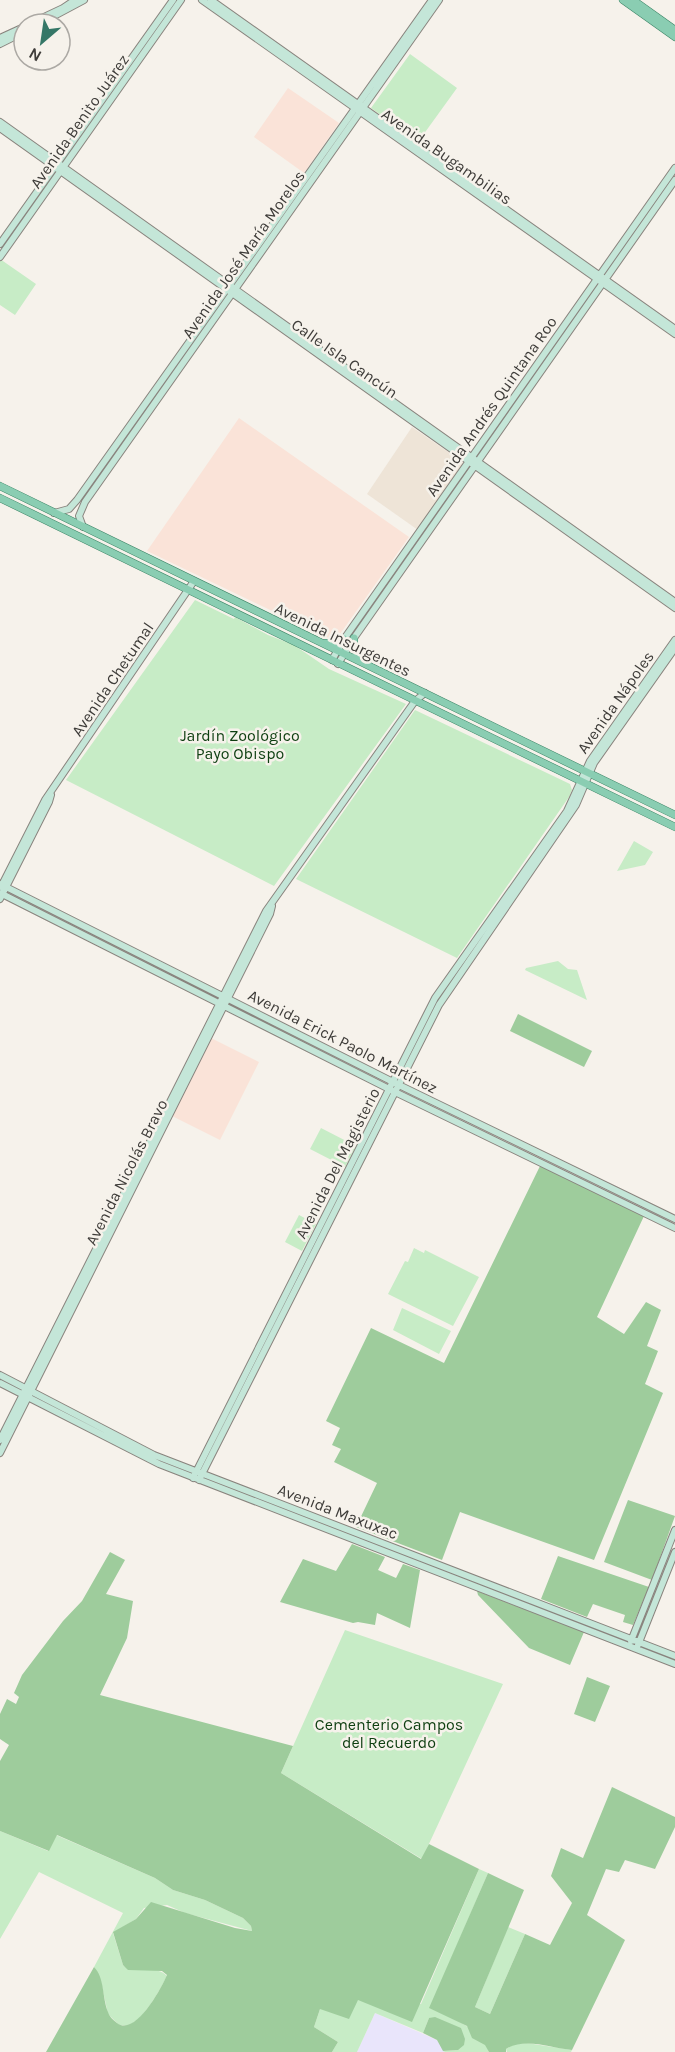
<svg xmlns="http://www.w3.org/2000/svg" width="675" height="2052" font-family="Karla,sans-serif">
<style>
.built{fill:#eee4d7}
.industrial{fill:#e9e5fb}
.education{fill:#fae3d8}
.green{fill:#c7ecc6}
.forest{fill:#9ecc9c}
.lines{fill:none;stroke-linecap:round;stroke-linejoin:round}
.secondary-casing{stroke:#89847e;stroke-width:8}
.primary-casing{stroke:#3d8466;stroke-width:8}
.secondary{stroke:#c4e6d8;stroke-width:6}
.primary{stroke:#8acdb2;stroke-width:7}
.labels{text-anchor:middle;stroke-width:5;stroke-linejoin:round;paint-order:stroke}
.street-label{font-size:16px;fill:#3e3c39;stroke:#f6f2eb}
.park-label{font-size:16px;fill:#0e3f11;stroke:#f6f2eb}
</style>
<rect width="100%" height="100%" fill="#f6f2eb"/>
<path class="built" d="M412,427L464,463L418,530L367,494Z"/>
<path class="industrial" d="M375,2013L437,2040L445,2052H357Z"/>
<path class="education" d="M288,88L339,123L304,173L254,137Z
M239,418L409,537L335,641L147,551Z
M211,1038L259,1062L220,1140L172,1116Z"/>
<path class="green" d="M410,54L457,88L418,142L371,108Z
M0,259L36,284L15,315L0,305Z
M195,600L234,619L235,617L268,635L294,645L329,669L406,704L274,886L66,780Z
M415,710L570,784L572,790L569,797L457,958L296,879Z
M634,841L653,852L645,865L617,871Z
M558,961L568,969L577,970L587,1000L525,970L526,968Z
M321,1128L356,1146L345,1167L310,1149Z
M299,1215L316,1224L302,1251L285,1242Z
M414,1248L424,1253L425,1250L479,1277L453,1326L388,1294L405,1261L408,1262Z
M402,1308L451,1331L439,1354L393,1330Z
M345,1630L503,1684L422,1859L281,1773Z
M0,1831L48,1851L56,1835L155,1878L173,1890L205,1900L243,1918L251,1926L252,1931L185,1913L167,1905L144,1908L136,1919L113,1933L123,1965C136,1976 155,1963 167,1976C161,1988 142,2023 128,2025C125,2026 122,2025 119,2025L108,2014L101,1982L94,1967L123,1913L39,1872L0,1939Z
M479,1869L488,1873L430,2008C450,2017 482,2029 489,2052H445L443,2051L458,2050L429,2018L423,2033L375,2013L357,2052H332L338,2042L314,2027L320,2009L358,2000L421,2004Z
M508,1927L525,1934L490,2014L475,2007Z
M527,2043L572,2050L571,2052H507L506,2049L514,2044Z"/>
<path class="forest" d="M518,1014L592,1051L584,1067L510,1031Z
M540,1166L644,1216L597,1317L624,1334L646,1302L661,1310L647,1346L658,1351L645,1384L663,1393L594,1560L460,1512L442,1560L356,1527L377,1483L334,1462L341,1449L332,1445L340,1428L326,1421L371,1328L444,1363Z
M628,1500L675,1516L652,1580L604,1562Z
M352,1544L385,1557L378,1570L396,1578L403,1564L420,1570L410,1628L377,1613L375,1625L358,1622L353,1623L280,1602L303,1559L336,1571Z
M110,1552L125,1560L106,1594L133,1601L127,1638L100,1695L293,1746L281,1773L421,1859L429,1844L479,1869L412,2022L358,2000L349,2019L320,2009L314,2027L338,2042L332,2052H46L94,1967C105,1978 102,1998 108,2012C109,2016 113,2020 117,2023C135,2037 161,1989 167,1975L162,1971L128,1970L123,1965L113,1932L136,1919L151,1902L235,1928L252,1931L251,1926L243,1918L205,1900L173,1890L155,1878L57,1835L49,1851L0,1831V1761L9,1745L0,1739V1714L7,1699L16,1704L19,1697L14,1693L22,1675L63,1621L82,1601Z
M558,1556L649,1587L633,1625L623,1622L625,1615L593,1604L587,1617L541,1599Z
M477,1591L584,1632L570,1665L529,1648L478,1595Z
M587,1677L610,1686L595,1722L574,1714Z
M612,1787L675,1817V1827L655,1869L625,1860L619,1872L606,1869L587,1915L625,1940L572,2050C551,2048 525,2037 506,2049V2052H489L485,2045L472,2038L467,2026L429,2008L488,1873L524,1890L475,2007L490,2014L525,1934L550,1945L572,1903L551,1876L561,1848L583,1858Z
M435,2017L461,2028L465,2039L464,2045L458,2050L443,2051L437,2040L423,2033L429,2018Z"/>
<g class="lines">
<g class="secondary-casing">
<path id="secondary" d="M202,0L675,334
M211,0L675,329
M29,24L63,8L75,0
M39,24L84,0
M0,38L24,27
M0,44L24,32
M0,122L675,602
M0,128L675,608
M0,244L173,0
M0,257L181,0
M54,513L69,509L77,500L432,0
M83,527L79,516L85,502L439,0
M332,660L344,639L675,168
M338,664L354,638L675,180
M0,884L399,1085L675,1219
M1,887L45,800L194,581
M0,893L395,1092L675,1228
M0,899L49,802L51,795
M0,1375L154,1455L675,1656
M0,1383L159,1464L675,1664
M0,1440L266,911L415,701L425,693
M0,1453L270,914L272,906
M193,1478L435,998L567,811L590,761L675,640
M199,1480L439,1005L576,805L594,763L675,648
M631,1641L675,1530
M638,1645L675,1552"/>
</g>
<g class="primary-casing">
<path id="primary" d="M623,0L675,37
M633,0L675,30
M0,486L675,815
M0,498L675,827
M354,638V649L363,662
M324,643H336L344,639"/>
</g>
<use href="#secondary" class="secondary"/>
<use href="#primary" class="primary"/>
</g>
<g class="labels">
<g class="street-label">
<text transform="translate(79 121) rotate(-55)" y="6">Avenida Benito Juárez</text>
<text transform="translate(447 156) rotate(35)" y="6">Avenida Bugambilias</text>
<text transform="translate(243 254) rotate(-55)" y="6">Avenida José María Morelos</text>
<text transform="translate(345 358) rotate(35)" y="6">Calle Isla Cancún</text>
<text transform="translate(491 406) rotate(-55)" y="6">Avenida Andrés Quintana Roo</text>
<text transform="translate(343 639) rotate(26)" y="6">Avenida Insurgentes</text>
<text transform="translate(112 679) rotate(-56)" y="6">Avenida Chetumal</text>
<text transform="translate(615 702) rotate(-55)" y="6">Avenida Nápoles</text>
<text transform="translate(343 1041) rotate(27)" y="6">Avenida Erick Paolo Martínez</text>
<text transform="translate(337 1163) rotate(-63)" y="6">Avenida Del Magisterio</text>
<text transform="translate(126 1172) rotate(-63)" y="6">Avenida Nicolás Bravo</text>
<text transform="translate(338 1511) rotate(21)" y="6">Avenida Maxuxac</text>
</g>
<g class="park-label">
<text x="240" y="741">Jardín Zoológico<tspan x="240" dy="18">Payo Obispo</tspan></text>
<text x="389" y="1730">Cementerio Campos<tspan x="389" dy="18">del Recuerdo</tspan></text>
</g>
</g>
<g transform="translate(42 42) rotate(209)"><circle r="28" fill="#f6f2eb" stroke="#aca9a4" stroke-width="1.5"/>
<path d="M0-4.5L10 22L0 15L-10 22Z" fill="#357767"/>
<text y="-9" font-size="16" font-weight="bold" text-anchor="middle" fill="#3e3c39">N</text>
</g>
</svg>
